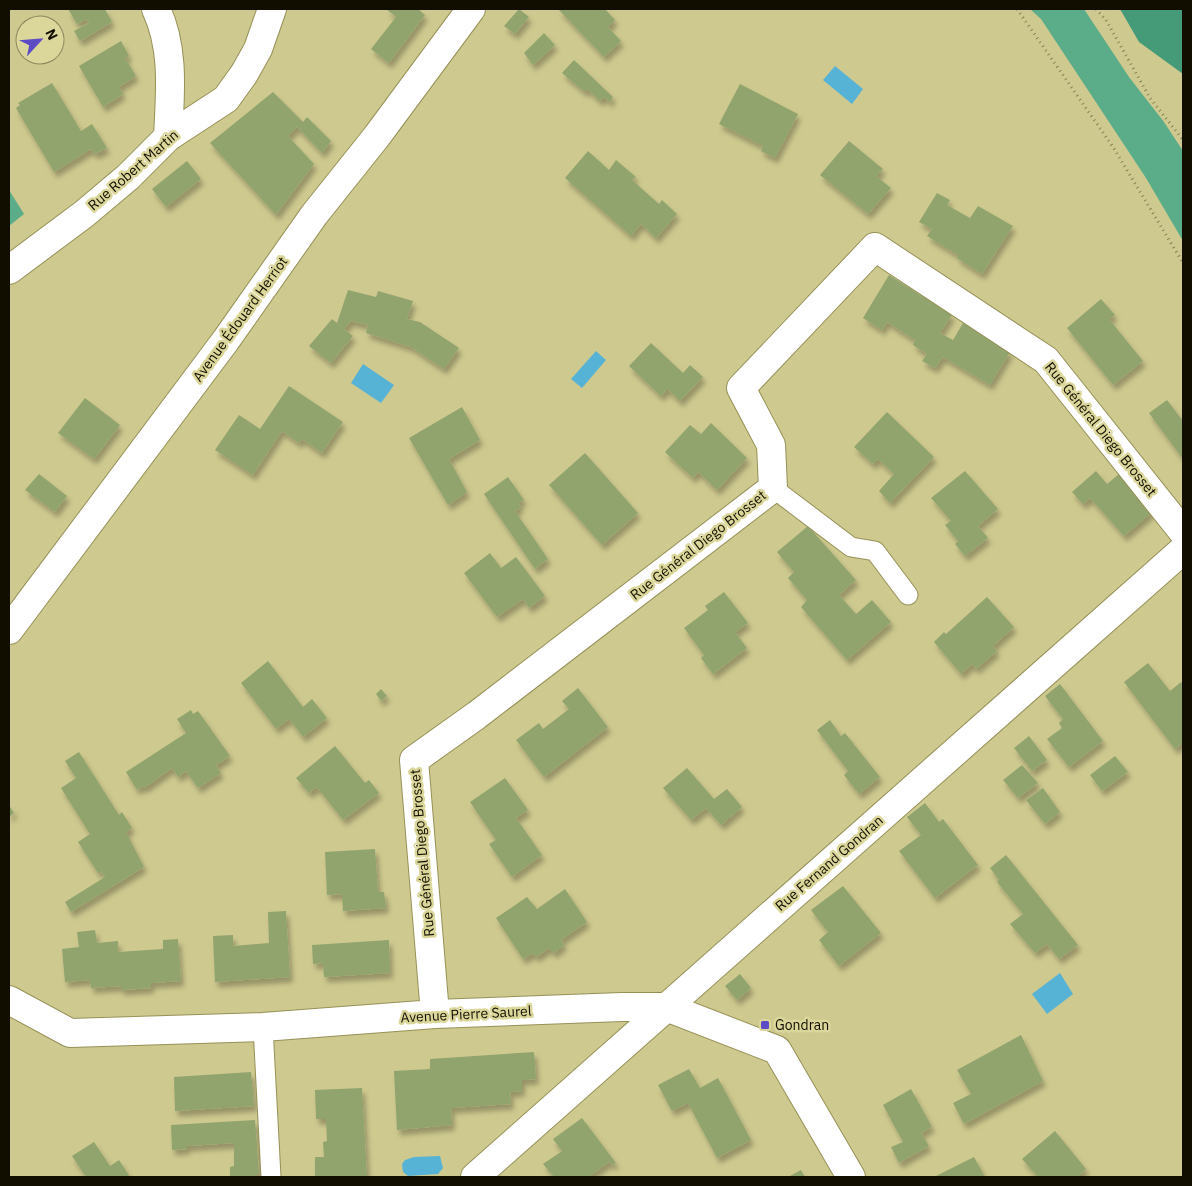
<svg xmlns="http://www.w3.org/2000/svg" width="1192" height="1186" font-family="'IBM Plex Sans',sans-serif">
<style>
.green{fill:#5bad8a}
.forest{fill:#459b78}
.water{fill:#57b3d5}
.building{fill:#91a46e;filter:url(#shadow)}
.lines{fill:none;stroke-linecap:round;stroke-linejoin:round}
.lane-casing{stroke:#969157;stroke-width:21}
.street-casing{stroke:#969157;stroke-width:30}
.secondary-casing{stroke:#969157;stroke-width:30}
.path{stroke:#868158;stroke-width:3;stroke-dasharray:1 4;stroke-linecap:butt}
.lane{stroke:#fff;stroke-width:19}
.street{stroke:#fff;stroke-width:28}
.secondary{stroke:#fff;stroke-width:28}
.poi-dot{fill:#5c4bc4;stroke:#dbd69a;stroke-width:2}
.labels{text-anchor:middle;stroke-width:5;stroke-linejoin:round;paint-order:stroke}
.street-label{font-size:14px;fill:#110e00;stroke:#dbd69a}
.poi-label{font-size:14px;fill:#110e00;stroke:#dbd69a;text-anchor:start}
</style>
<defs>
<filter id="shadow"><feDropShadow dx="3" dy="5.5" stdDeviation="2.5" flood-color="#0004"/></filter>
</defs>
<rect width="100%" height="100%" fill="#cec98e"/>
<path class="green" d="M1030,9H1084L1129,77L1164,122L1183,151V241L1146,178L1041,19Z
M9,190L24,214L9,226Z"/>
<path class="forest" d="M1120,9H1183V74L1139,42Z"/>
<path class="water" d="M835,66L863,89L852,104L823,80Z
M596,351L606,360L582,388L571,379Z
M363,364L394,385L381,403L351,383Z
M1060,973L1073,994L1047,1014L1032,994Z
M440,1156L443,1168L438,1174L408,1176L403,1172L402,1164L405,1160L414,1157Z"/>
<path class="building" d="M68,9H105L112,22L80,41L74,31L89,23L86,19L77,24Z
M386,9H418L425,15L389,63L371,49L396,17Z
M519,9L529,17L515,34L504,26Z
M558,9H605L615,20L608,27L621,41L604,57Z
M544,33L555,45L533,65L524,53Z
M121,41L129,56L125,58L136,76L119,87L123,94L103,107L79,66Z
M574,60L613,97L610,102L604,97L600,101L587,89L585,92L562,73Z
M52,83L81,131L92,124L107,148L95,154L91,149L54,172L16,108L20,105L18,103Z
M740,84L798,114L775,158L761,151L763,146L719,124Z
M273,92L303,122L307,117L331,141L322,153L297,127L288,136L314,164L276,215L210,143Z
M849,141L883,169L876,176L891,188L868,214L820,175Z
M588,151L609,170L616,160L636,177L632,180L659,204L662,200L677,214L656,238L641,224L631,236L565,178Z
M187,161L201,179L166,207L152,189Z
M937,193L950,200L947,205L970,218L978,206L1013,226L982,274L957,258L958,255L927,236L932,229L919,222Z
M889,275L952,315L940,333L953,340L963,323L1010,352L990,385L943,357L935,368L922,361L927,354L913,345L915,340L887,322L882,330L863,318Z
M348,290L376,297L378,291L413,301L407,319L420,322L459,348L444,369L411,347L366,333L368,325L351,321L344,329L353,336L331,363L309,346L332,319L337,323Z
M1101,299L1115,315L1109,319L1143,361L1113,385L1067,328Z
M651,343L683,373L690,365L703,377L680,401L667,389L661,396L629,366Z
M289,386L343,422L322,453L302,439L299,443L282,431L253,475L215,450L239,415L260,429Z
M85,398L120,425L94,459L58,433Z
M1167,400L1183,421V459L1149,413Z
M462,407L480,440L449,459L467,492L448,505L409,438Z
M887,412L934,457L890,503L879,491L894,474L878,459L873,464L854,447Z
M711,423L747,458L717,490L698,472L693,478L665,452L690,425L701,434Z
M585,453L638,513L602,545L549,485Z
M965,471L998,509L978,526L988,538L965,556L955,544L958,541L945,525L951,521L931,498Z
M1096,471L1107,484L1119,474L1152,512L1124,536L1090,498L1083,504L1072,492Z
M39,474L67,496L55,512L25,490Z
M508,477L524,500L518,503L521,507L515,511L548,559L535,569L484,494Z
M808,526L856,580L839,595L856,614L872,600L891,622L847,660L801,607L807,600L788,578L794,572L777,552Z
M490,553L501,568L516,557L545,596L529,608L523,599L497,617L464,573Z
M724,592L748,623L735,632L747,648L713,674L701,658L704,655L684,628L708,610L705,606Z
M987,597L1014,627L993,646L997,651L976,669L972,664L961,674L934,642L944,632L946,634Z
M268,661L303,707L312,699L327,718L303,737L289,719L276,729L241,683Z
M1148,663L1170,691L1181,682L1183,685V742L1175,749L1124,682Z
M1060,684L1103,741L1069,767L1047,739L1062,728L1059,723L1063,719L1045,696Z
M578,688L608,727L544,777L516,740L539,723L543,729L569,709L562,701Z
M381,689L387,696L381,701L376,694Z
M191,710L193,714L198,711L230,756L216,765L221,773L198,788L186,771L178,777L172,768L144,788L142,786L137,790L126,772L186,733L177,719Z
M830,720L841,736L845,733L880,777L859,794L844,775L848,771L817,730Z
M1029,736L1047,760L1032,771L1014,748Z
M335,746L365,783L369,780L379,793L343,820L317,787L309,793L296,778Z
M79,752L119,815L122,812L132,828L126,832L144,867L71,912L65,902L105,877L102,872L98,873L78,842L90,834L61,788L76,778L65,761Z
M1115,756L1128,772L1102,791L1090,775Z
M1022,765L1038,783L1018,798L1003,780Z
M687,768L714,799L727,789L742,807L721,825L706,808L691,820L663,788Z
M505,778L528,810L516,818L542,855L512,877L489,844L496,840L470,802Z
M1043,788L1060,812L1045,824L1026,800Z
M925,803L939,822L943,819L978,865L935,898L899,851L921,835L907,817Z
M9,805L14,813L9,817Z
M375,849L378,892H384L386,908L343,911L342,894L327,895L325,852Z
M1006,855L1078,945L1059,959L1047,944L1035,953L1010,924L1023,914L997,882L999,880L990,868Z
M843,886L881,933L839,966L819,940L828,932L811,910Z
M565,889L587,922L561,940L564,945L554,953L549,948L536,957L533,953L523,959L496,918L527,897L537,909Z
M286,911L290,977L215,982L213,936L233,935V946L269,943L268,912Z
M95,930L97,943L118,941V952L163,949V940L178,939L181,981L151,983V988L121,990V986L91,988L90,980L65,982L62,949L79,947L77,932Z
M389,940L390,973L324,977L323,963L313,964L312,945Z
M740,974L751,988L737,1000L725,986Z
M1021,1035L1043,1081L964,1124L953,1103L971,1094L957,1070Z
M534,1052L536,1079L522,1080V1091L510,1092L511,1104L451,1108L452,1125L397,1130L394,1071L430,1069V1059Z
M689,1069L700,1088L718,1078L751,1140L717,1158L688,1103L672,1111L658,1085Z
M251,1072L254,1106L175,1111L174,1077Z
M362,1088L367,1177H315V1157H324L323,1142L327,1141L326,1119H316L315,1090Z
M911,1089L932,1127L921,1133L929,1146L899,1163L891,1147L903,1142L883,1105Z
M582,1118L616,1163L612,1165L609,1162L588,1177H554L543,1164L562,1151L553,1139Z
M255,1120L259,1173L251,1177H230V1167L234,1166V1143L187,1146V1149L172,1150L171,1125Z
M1055,1131L1086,1169L1077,1177H1038L1022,1159Z
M94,1142L110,1166L119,1160L130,1177H86L72,1156Z
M974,1157L985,1177H934Z
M801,1170L805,1177H788Z"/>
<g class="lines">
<g class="lane-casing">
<path id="lane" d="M773,488L851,547L875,551L908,595
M263,1027L271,1177"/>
</g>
<g class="street-casing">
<path id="street" d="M156,9C175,49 170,94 168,137
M9,270L84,214L128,177L168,137L226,99L244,74L258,49L272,9
M9,1000L70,1033L263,1027L435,1014L622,1007H666L777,1050L851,1177
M435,1014L414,760L477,715L773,488L771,445L741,388L875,247L1046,360L1183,532
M475,1177L1183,550"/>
</g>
<g class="secondary-casing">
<path id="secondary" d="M9,630L226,340L314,215L377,136L471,9"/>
</g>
<path class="path" d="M1017,9L1113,147L1183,263
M1096,9L1106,20L1150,98L1183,140"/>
<use href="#lane" class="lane"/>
<use href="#street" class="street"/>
<use href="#secondary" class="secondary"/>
</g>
<rect class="poi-dot" x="760" y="1020" width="10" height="10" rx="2.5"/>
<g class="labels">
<g class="street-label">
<text transform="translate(133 170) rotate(-41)" y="5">Rue Robert Martin</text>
<text transform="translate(240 319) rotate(-54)" y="5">Avenue Édouard Herriot</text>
<text transform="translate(1101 429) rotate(51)" y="5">Rue Général Diego Brosset</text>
<text transform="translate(698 545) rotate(-38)" y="5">Rue Général Diego Brosset</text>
<text transform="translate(422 853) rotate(-95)" y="5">Rue Général Diego Brosset</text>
<text transform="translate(829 863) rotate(-41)" y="5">Rue Fernand Gondran</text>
<text transform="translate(466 1014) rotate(-3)" y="5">Avenue Pierre Saurel</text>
</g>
<g class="poi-label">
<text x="775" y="1030">Gondran</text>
</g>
</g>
<rect width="1192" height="1186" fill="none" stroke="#110e00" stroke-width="20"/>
<g transform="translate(40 40) rotate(64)"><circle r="24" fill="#dbd69a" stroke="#8a865c"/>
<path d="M0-4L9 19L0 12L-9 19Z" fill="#5c4bc4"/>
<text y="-8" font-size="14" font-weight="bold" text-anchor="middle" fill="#110e00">N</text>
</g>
</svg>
